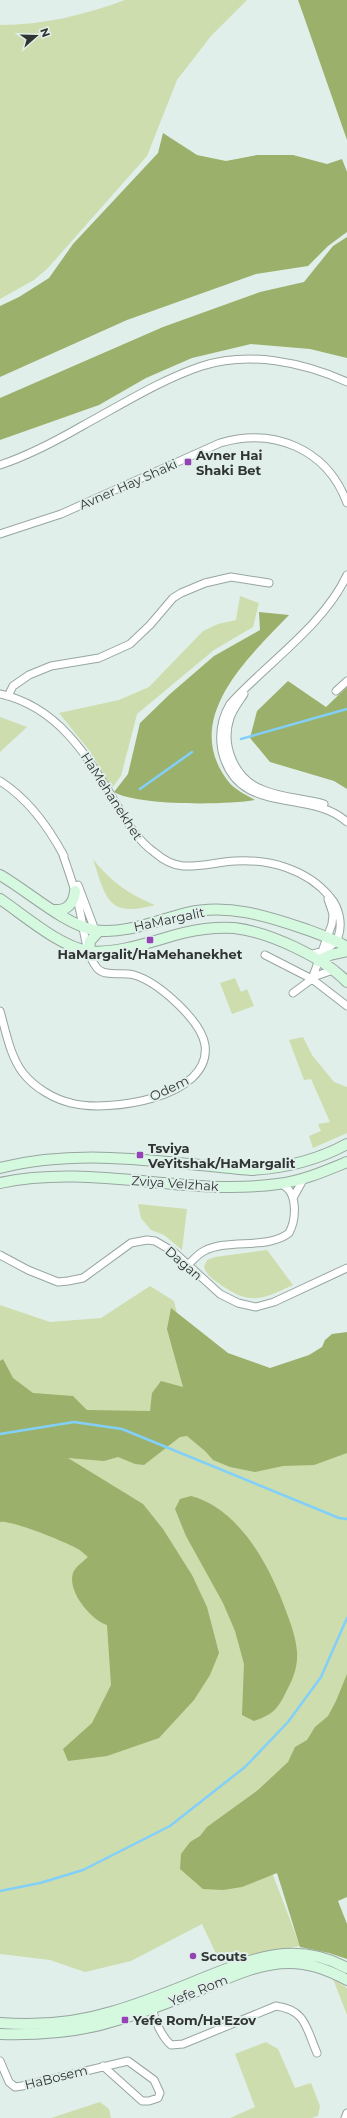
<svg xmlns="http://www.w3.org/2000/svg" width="347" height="2118" font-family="Montserrat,sans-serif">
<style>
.green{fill:#cdddad}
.forest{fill:#9bb06b}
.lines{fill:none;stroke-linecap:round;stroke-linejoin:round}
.stream{stroke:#82d0f9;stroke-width:2.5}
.street-casing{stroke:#98a5a1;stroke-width:9}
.secondary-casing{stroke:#98a5a1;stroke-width:12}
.street{stroke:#fff;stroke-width:7}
.secondary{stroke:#d5f9df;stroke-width:10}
.poi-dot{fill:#9343b3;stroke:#e1efeb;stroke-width:1.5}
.labels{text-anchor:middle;stroke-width:4;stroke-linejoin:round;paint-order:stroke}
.poi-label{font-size:13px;font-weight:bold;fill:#303534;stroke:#e1efeb;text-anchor:start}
.street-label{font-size:13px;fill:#303534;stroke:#e1efeb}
</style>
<rect width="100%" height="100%" fill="#e1efeb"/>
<path class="green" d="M125,0H247L211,36L177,80L147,156L47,269L34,280L0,299V25C43,25 84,15 125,0Z
M240,596L259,603L253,627L214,650L137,714L121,776L112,788L89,750L59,713L119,700L149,687L203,631L218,624L236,620Z
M0,717L27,727L0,752Z
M93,859C111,882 129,894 155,905C108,918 106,899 93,859Z
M235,978L241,992L247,989L254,1006L232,1014L220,983Z
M303,1037L312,1055L334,1082L347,1087V1133L313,1148L309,1136L321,1131L318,1124L330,1122L311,1079L304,1080L289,1040Z
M138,1204L187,1209L182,1250L164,1235L151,1230L141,1218Z
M267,1250L293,1285C262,1299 251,1306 221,1285C213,1279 207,1276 204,1267L207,1260L215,1257Z
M150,1286L174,1301L209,1448L347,1449V1724L251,1817L300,1946L219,1960L202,1924L131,1961L85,1972L50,1960L0,1954V1305L50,1322L101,1318Z
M333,1979L347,1988V2015Z
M266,2042L278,2049L295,2088L311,2083L320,2106L318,2116L312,2118H230L255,2107L235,2054Z
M100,2102L109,2109L111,2118H51Z"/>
<path class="forest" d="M298,0H347V140L302,11Z
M163,133L197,155L226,161L257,155H293L327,164L342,159L347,172V232L328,246L308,266L256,274L127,320L0,377V306L19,297L49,278L73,244L158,153Z
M347,237V358L310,349L251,344L192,358L146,378L99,405L0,440V398L163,327L260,292L304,282L333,246Z
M259,612L289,615C249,657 180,719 228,781C234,789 246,795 255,800C226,805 138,806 114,792L128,774L140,723L170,694L214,656L260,630Z
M288,681L326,707L347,687V789L334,781L270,762L250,738L257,711Z
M171,1308L228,1353L270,1368L309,1355L322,1347L325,1340L332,1334L347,1332V1453L314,1465L283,1466L255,1472L230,1467L213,1460L205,1451L187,1436L180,1437L144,1465L135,1464L118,1457L104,1461L68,1458L143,1504L163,1529L192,1575L207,1607L219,1653L210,1675L194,1700L159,1738L107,1756L68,1761L63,1749L92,1723L111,1685L107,1625C91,1620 67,1591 73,1573C75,1567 84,1561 88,1557C84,1554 82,1551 78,1549C66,1542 12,1520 0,1522V1361L3,1359L13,1378L33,1393L73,1396L87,1410L150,1411L152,1393L161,1381L183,1387L167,1329Z
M191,1496C240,1509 270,1567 286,1611C291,1624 296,1638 297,1652C298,1667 293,1679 286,1692C278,1709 272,1715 254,1721L242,1715L244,1664L235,1631L223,1603L186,1536L175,1509L180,1499Z
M347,1674V1897L338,1901L347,1924V1959L329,1953L300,1947L277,1873L242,1887L223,1890L203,1889L180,1869L181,1854L190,1842L200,1836L207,1827L258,1790L288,1762L295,1747L307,1740L315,1727L328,1716L336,1701Z"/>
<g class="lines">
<path class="stream" d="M241,739L347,709
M140,789L192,752
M0,1434L74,1422L122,1429L339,1518L347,1519
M0,1891L40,1883L83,1870L170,1826L245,1767L288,1722L321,1677L347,1618"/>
<g class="street-casing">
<path id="street" d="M0,465C30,455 56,441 82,426C121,405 160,380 202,366C249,351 303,362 347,382
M0,534L61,514L220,443C274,427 327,449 347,503
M347,575C324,625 266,664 230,704C221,719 219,735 222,751C238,818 308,787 347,822
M336,691L347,681
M0,694C59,707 88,757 117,805C127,822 137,840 154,852C162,859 172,865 183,866C200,867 218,862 235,861C269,859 307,869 330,897C339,907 343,924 338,937C333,948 319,953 308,955
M244,694C239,702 233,709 230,718C221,745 234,778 261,789C281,798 303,798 324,804
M8,696L13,686L29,675L51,666L99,658L130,644L150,625L173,598L181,593L205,583L231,577L269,583
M0,781C27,798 49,828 64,856
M78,885L95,930
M265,955L312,979L347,1006
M312,979L332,924L333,914L328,899
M293,993L316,976L333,970
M0,1011C6,1032 10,1056 23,1073C35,1088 54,1099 71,1103C107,1113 212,1098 205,1045C201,1020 158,982 134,975C123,972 104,977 97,968C84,951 84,926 79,907C75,888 68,870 62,852
M293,1198L304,1178
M0,1255L28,1270L58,1282L68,1281L83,1278L131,1243L147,1240L155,1241L174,1252L220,1294L238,1303L256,1307L274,1302L347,1268
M188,1265C193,1260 198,1254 204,1251C229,1238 267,1250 289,1233C296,1220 299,1190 280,1184
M153,2005C152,2017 162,2037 171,2045L183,2044L276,2006C306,2010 306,2028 317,2053
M0,2061L9,2082L15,2087L22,2086L128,2061L154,2080L160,2093L158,2098L149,2101H142L103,2066
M345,2118L347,2113"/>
</g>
<g class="secondary-casing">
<path id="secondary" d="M0,875C28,891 64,924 94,930C124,935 158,920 186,913C227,903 267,916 305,929C319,934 334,939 347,947
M0,899C25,916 59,946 88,951C117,955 155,940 183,933C200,929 217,927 234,928C269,932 323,957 347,982
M55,910C67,911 74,903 75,891
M89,951L90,941L99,931
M318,961L330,955L347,951
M0,1168C82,1147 168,1163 251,1170C284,1168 318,1160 347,1144
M0,1183C94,1163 185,1197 278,1184C302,1181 325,1171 347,1162
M0,2023C38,2026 75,2023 111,2012C140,2004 169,1992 196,1981C248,1960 294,1939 347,1968
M0,2034C39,2035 77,2033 114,2021C143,2013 172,2001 200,1990C228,1978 258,1963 289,1963C310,1963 329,1970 347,1980"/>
</g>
<use href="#street" class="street"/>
<use href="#secondary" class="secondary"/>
</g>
<g class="poi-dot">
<rect x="184" y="458" width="8" height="8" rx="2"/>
<rect x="146" y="936" width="8" height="8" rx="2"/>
<rect x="136" y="1151" width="8" height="8" rx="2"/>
<circle cx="193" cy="1956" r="4"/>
<rect x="121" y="2016" width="8" height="8" rx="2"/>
</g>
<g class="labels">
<g class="poi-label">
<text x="196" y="460">Avner Hai<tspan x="196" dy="15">Shaki Bet</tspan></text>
<text x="150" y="959" text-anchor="middle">HaMargalit/HaMehanekhet</text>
<text x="148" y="1153">Tsviya<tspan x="148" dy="15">VeYitshak/HaMargalit</tspan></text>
<text x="201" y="1961">Scouts</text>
<text x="133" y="2025">Yefe Rom/Ha'Ezov</text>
</g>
<g class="street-label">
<text transform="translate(128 484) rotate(-24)" y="5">Avner Hay Shaki</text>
<text transform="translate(112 796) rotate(57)" y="5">HaMehanekhet</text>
<text transform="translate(169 919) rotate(-12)" y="5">HaMargalit</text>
<text transform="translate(169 1088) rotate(-26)" y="5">Odem</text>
<text transform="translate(175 1183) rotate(4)" y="5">Zviya VeIzhak</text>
<text transform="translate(184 1263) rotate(41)" y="5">Dagan</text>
<text transform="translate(198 1990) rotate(-22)" y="5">Yefe Rom</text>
<text transform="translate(56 2077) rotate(-14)" y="5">HaBosem</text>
</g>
</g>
<g transform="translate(36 36) rotate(70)" stroke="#e1efeb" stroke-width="3" paint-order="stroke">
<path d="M0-3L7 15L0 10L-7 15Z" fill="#303534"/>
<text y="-6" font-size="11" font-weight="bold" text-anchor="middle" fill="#303534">N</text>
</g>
</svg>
